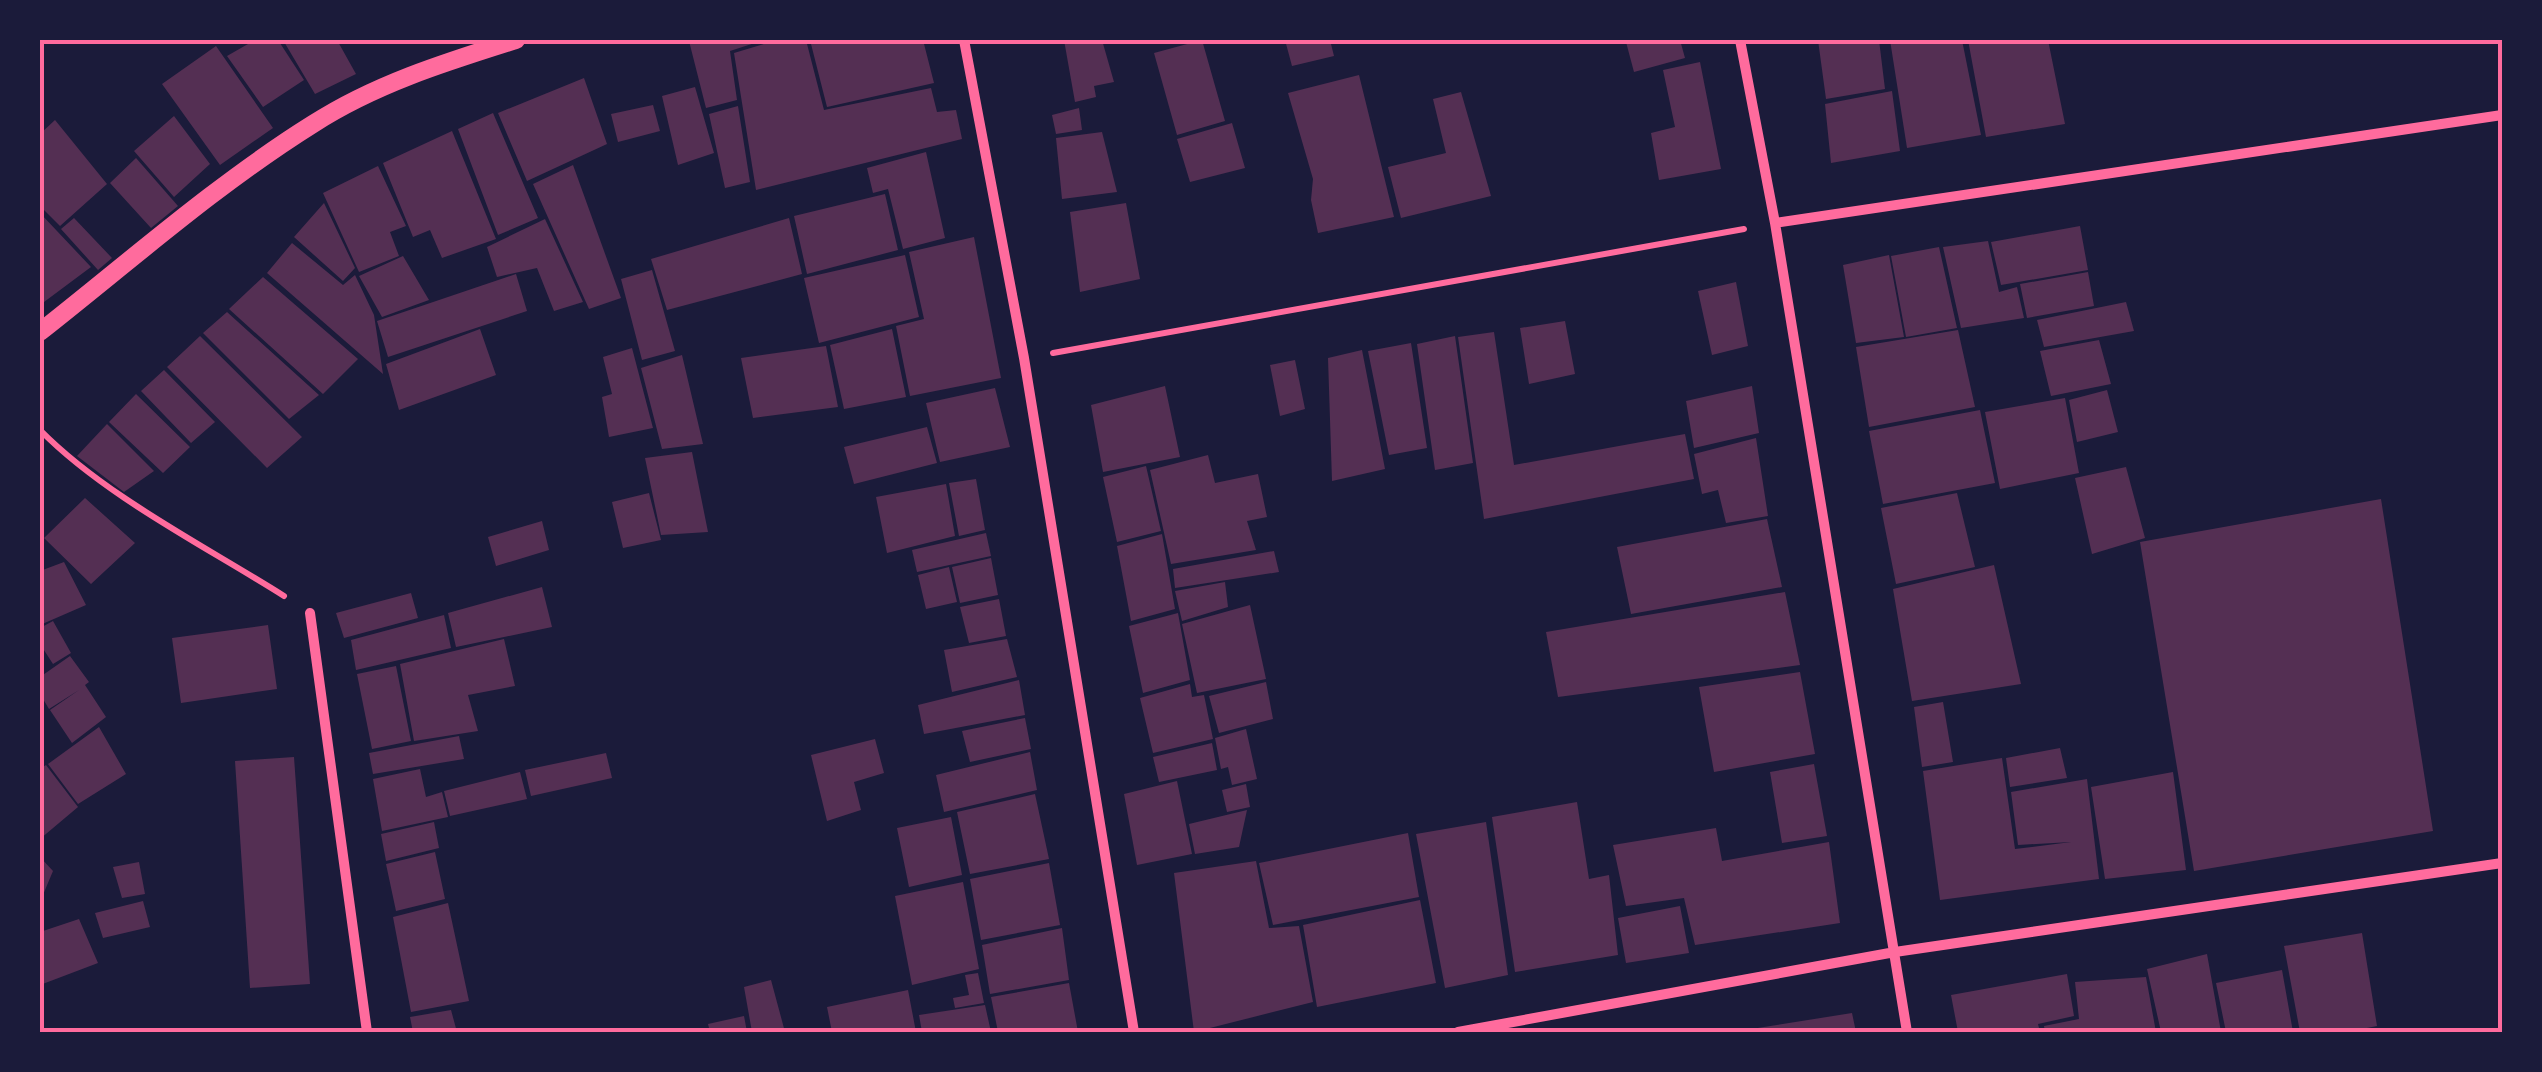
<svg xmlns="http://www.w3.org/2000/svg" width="2542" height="1072" font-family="Arial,sans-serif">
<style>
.building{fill:#542f53}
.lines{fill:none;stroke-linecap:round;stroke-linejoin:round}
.path{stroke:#ff6b9d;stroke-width:6}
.minor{stroke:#ff6b9d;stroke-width:10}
.tertiary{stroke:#ff6b9d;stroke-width:18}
.neatline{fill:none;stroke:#ff6b9d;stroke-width:4}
</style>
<rect width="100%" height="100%" fill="#1b1b3a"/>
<path class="building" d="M255,40H278L304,80L263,107L227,56Z
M283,40H337L356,74L315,94Z
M764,40L730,51L737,100L706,108L689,41Z
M777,40H806L824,110L931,88L937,112L956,110L962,139L756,190L734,53Z
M810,40H923L934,83L827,107Z
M1064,40H1102L1114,82L1094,86L1096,97L1075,102Z
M1202,40L1225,121L1177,135L1154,53Z
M1285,40H1330L1334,56L1292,66Z
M1633,40H1680L1685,58L1634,72L1626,42Z
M1818,40H1879L1885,89L1826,99Z
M1890,40H1962L1981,135L1907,148Z
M1968,40H2048L2065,124L1986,137Z
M216,46L273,128L220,165L162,84Z
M1700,62L1721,169L1659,180L1651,133L1675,127L1663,70Z
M1359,75L1394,217L1318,233L1311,200L1313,179L1288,93Z
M584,78L607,144L527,181L498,113Z
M695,87L714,153L678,165L662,96Z
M1892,91L1900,151L1831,163L1825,104Z
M1461,92L1491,196L1401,218L1388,167L1446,153L1433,99Z
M653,105L660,131L618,142L611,114Z
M738,106L750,182L725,188L709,114Z
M1079,108L1082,130L1056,134L1052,115Z
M493,113L538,218L498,235L458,129Z
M174,116L210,164L174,197L134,151Z
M55,120L107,184L60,226L40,206V134Z
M1232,123L1245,168L1190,182L1177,139Z
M452,131L496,239L442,258L430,230L413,237L383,163Z
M1102,132L1117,192L1062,199L1056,138Z
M926,152L945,238L903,249L888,189L873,193L867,168Z
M136,158L178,206L151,228L110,183Z
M573,165L621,298L589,309L533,184Z
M378,166L406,226L390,232L399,256L359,272L323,193Z
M885,194L898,250L807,274L794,216Z
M324,203L355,268L343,281L294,237Z
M1126,203L1140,279L1080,292L1070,212Z
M40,213L91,267L40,305Z
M74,218L112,258L98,270L61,229Z
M789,218L802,274L667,310L651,259Z
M545,219L583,302L554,311L537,268L497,277L487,247Z
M2080,226L2088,270L2001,285L1991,242Z
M974,237L1001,378L910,396L896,326L924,319L909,252Z
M1988,241L1999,292L2017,287L2024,318L1961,328L1943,247Z
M292,243L343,285L355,275L374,315L383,374L267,273Z
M1939,247L1957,328L1906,337L1891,256Z
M905,255L919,317L819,343L804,278Z
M1889,255L1904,337L1856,343L1843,265Z
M403,256L429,300L382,317L359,276Z
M652,270L675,351L642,360L621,279Z
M2088,272L2094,306L2027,318L2020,284Z
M516,274L527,311L388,357L377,321Z
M263,277L358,359L323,394L229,309Z
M1736,282L1748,346L1712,355L1698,291Z
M2126,302L2134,331L2044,347L2037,320Z
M227,312L319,395L289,419L203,333Z
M1565,321L1575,374L1529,384L1520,328Z
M480,329L496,375L399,410L386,364Z
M892,329L906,397L844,409L830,345Z
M1958,330L1975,407L1869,427L1856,347Z
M1494,332L1514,465L1685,434L1694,479L1484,519L1458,337Z
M200,336L302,437L267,468L167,367Z
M1455,336L1473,463L1435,470L1417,344Z
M2099,340L2111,384L2051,396L2040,351Z
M1411,343L1427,448L1389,455L1368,351Z
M826,346L838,407L753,418L741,358Z
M632,348L653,428L609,437L602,397L612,394L603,357Z
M1362,350L1385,469L1332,481L1328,358Z
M682,355L703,444L662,449L641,368Z
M1295,360L1305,409L1280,416L1270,365Z
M164,370L215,422L191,443L141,391Z
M1165,386L1180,457L1103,472L1091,405Z
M1752,386L1759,433L1694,448L1686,401Z
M995,388L1010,447L940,462L926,403Z
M2107,390L2118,432L2077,442L2069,400Z
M136,394L190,447L163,473L109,422Z
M2065,398L2079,473L2000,489L1985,412Z
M1980,410L1995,483L1883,504L1869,431Z
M107,424L154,471L124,492L77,456Z
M927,427L937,463L854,484L844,447Z
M1756,438L1768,516L1726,523L1718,490L1702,494L1694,454Z
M692,452L708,532L661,535L645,458Z
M1208,455L1215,483L1258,474L1267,517L1247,521L1256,550L1171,564L1150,470Z
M1146,466L1161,531L1117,542L1103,477Z
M2126,467L2145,538L2092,554L2075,478Z
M976,479L985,530L959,536L949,483Z
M946,484L955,536L887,553L876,497Z
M649,493L661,540L623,548L612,502Z
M1957,493L1975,567L1896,584L1881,508Z
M85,498L135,543L91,584L44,538Z
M2381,499L2433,831L2194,871L2140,542Z
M1767,519L1782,587L1631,614L1617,547Z
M542,521L549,550L496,566L488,537Z
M986,533L991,556L917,572L912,550Z
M1162,534L1175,609L1131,621L1117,546Z
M1274,551L1279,572L1175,588L1173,569Z
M991,558L998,595L960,603L952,567Z
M64,562L86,605L40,625V571Z
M1994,565L2021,684L1912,701L1893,589Z
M949,567L957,602L926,609L918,575Z
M1225,582L1228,607L1182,621L1175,591Z
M542,587L552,627L456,647L448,613Z
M1785,592L1800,665L1558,697L1546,632Z
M411,593L418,618L344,638L336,613Z
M999,599L1006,636L969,643L960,607Z
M1250,605L1266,679L1197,693L1182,624Z
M1178,613L1190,680L1143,693L1129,626Z
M444,615L451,648L356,670L351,640Z
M53,621L71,653L53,664L40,644V628Z
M268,625L277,689L181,703L172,638Z
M504,639L515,686L468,695L478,731L414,741L400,664Z
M1007,639L1017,677L952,692L944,650Z
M70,656L89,682L85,685L106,717L72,743L50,710L79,690L49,709L40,694V677Z
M396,666L411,741L372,749L357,674Z
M1800,672L1815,754L1714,772L1699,687Z
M1019,680L1025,715L924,734L918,705Z
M1266,682L1273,719L1219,733L1209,696Z
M1190,684L1192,697L1204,695L1213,739L1153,753L1140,698Z
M1943,702L1953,762L1922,767L1914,707Z
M1025,718L1031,749L970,762L962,731Z
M99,727L126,774L78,804L48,764Z
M1246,729L1257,779L1232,785L1228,767L1221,769L1215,738Z
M459,736L464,759L373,774L369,753Z
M875,739L884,773L854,782L861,810L827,821L811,755Z
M1212,743L1217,770L1159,782L1153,757Z
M2060,748L2067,778L2010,787L2006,758Z
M1030,752L1037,790L944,812L936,775Z
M606,753L612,778L531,796L525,770Z
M294,757L310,984L250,988L235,761Z
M2002,758L2015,849L2071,842L2018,845L2011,792L2087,779L2099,879L1940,900L1923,771Z
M1814,764L1827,836L1782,843L1770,772Z
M46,765L78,807L40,839V769Z
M420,769L426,797L442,792L448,817L382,831L373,779Z
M520,772L527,799L450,816L444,791Z
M2173,772L2186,870L2105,879L2091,787Z
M1177,781L1192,854L1137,865L1124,794Z
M1246,784L1250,807L1227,812L1222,790Z
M1035,794L1049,859L970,874L957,812Z
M1577,802L1589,879L1609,875L1618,955L1515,972L1492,817Z
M1247,810L1239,847L1195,854L1189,824Z
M951,817L962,875L909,887L897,828Z
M434,822L439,848L386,861L381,834Z
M1486,822L1508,975L1445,988L1416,834Z
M1716,828L1722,861L1829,842L1840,923L1695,945L1684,898L1626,906L1613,845Z
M1408,833L1419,897L1273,925L1259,863Z
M435,852L445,899L396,911L386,864Z
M40,857L53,871L40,902Z
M1256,861L1269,928L1299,926L1313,1002L1194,1032L1174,873Z
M139,862L145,894L122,898L113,867Z
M1049,863L1060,925L981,940L970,879Z
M963,882L979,969L912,985L895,896Z
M1420,900L1436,983L1317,1007L1303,925Z
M143,901L150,927L103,938L95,913Z
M448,903L469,1001L411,1012L393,917Z
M1680,906L1689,953L1626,963L1618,918Z
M79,919L98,963L40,985V932Z
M1062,928L1069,980L990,994L982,945Z
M2362,933L2377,1026L2347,1032H2300L2284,946Z
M2207,954L2221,1032H2161L2147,969Z
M2282,970L2293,1032H2226L2216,983Z
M978,973L984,1003L955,1008L953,998L969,995L965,975Z
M2067,974L2074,1016L2038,1024L2040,1032H1958L1951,995Z
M2146,977L2156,1032H2045L2044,1026L2079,1019L2075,982Z
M771,980L785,1032H752L744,987Z
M1069,983L1078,1032H998L991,997Z
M908,990L916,1032H832L827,1007Z
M985,1005L991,1032H922L919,1015Z
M451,1010L457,1032H413L410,1017Z
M1852,1013L1856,1032H1745V1030Z
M744,1016L747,1032H710L708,1024Z"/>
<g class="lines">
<path class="path" d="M1053,353L1744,229
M40,430C105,496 205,546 284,596"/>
<path class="minor" d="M964,40L1024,358L1134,1032
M1740,40L1775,223L1907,1032
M1775,223L2502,115
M310,613L367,1032
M1458,1032L1895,952L2502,863"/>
<path class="tertiary" d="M40,332C129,262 217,184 313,124C375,84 446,62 516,40"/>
</g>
<rect width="2542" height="1072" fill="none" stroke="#1b1b3a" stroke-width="85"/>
<rect x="42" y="42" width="2458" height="988" class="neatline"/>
</svg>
